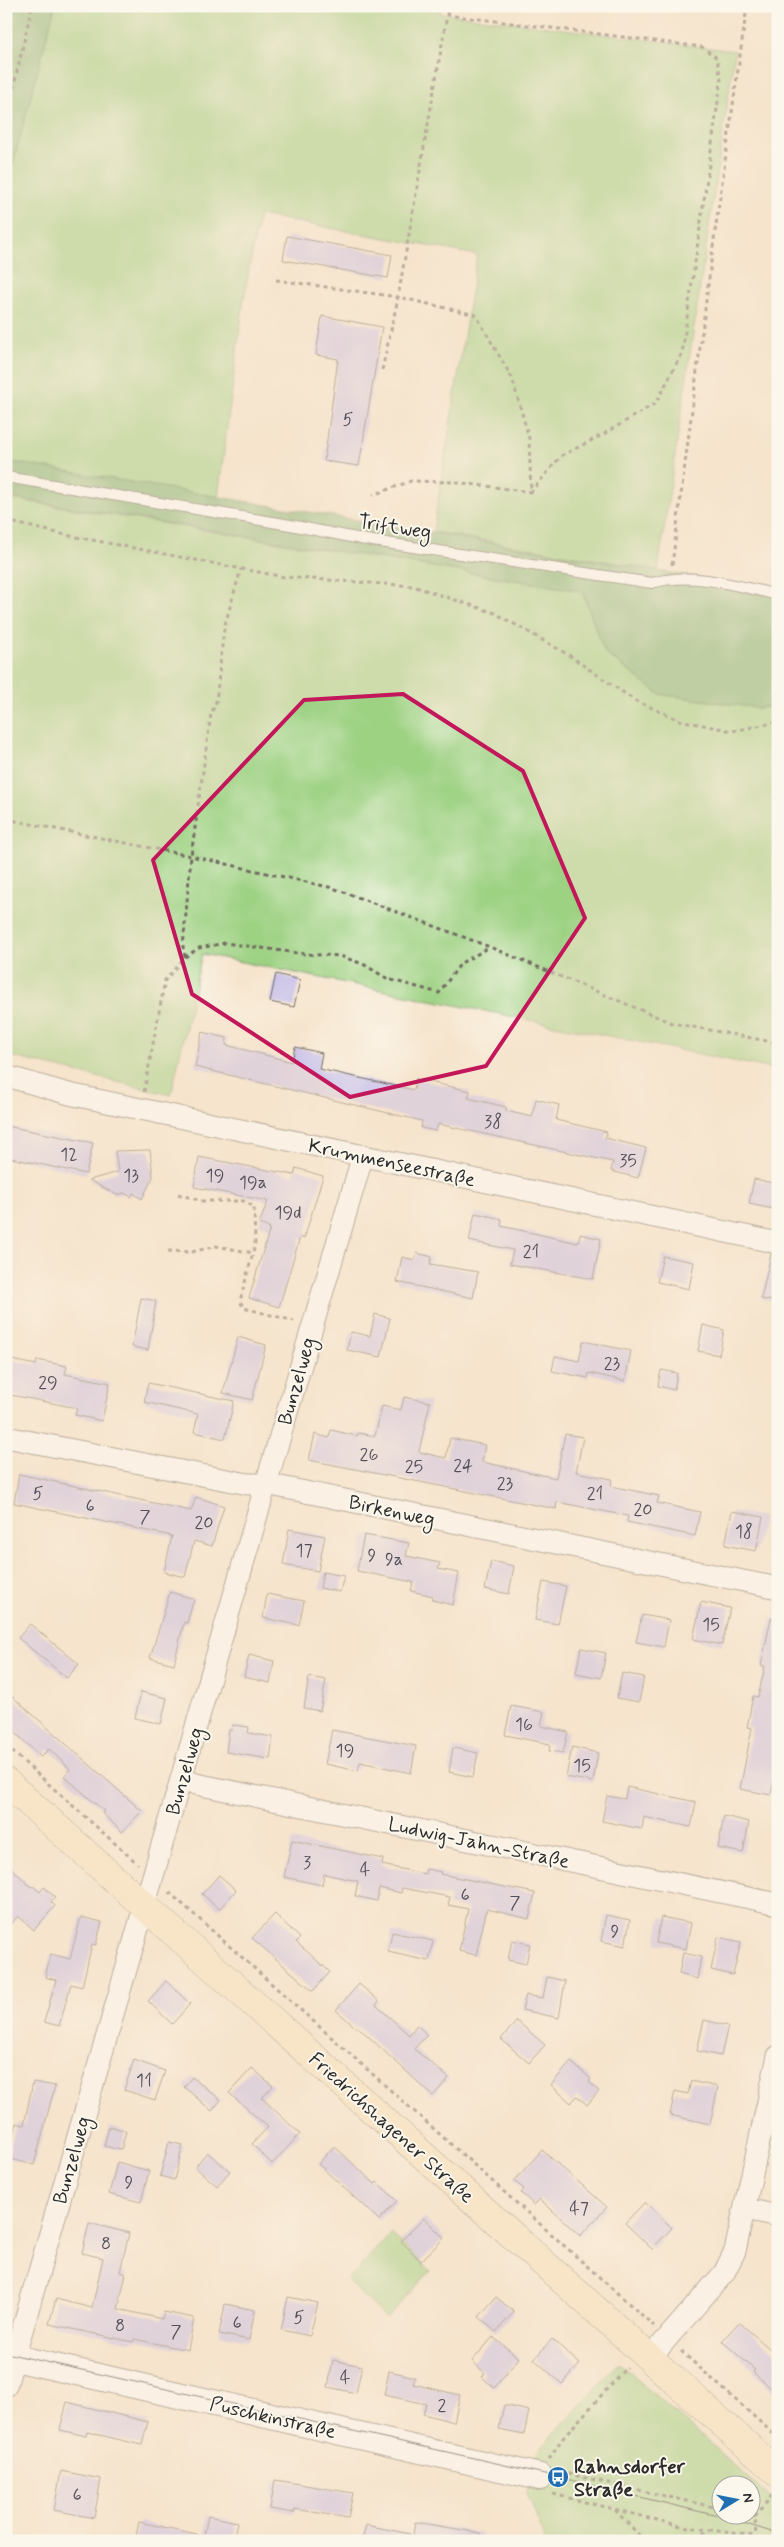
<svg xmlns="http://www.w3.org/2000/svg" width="784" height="2547" font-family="Mynerve,sans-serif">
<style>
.green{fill:#9dd283;stroke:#647e57;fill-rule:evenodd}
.forest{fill:#7eb471;stroke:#54704e}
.building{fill:#c5bce9}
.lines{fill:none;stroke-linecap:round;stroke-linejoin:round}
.service-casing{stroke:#726c63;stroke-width:12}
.minor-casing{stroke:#726c63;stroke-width:23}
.tertiary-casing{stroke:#726c63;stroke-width:28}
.secondary-casing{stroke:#726c63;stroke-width:29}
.path{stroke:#726c63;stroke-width:3;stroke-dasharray:4 4;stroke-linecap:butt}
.service{stroke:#fff;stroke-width:10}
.minor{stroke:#fff;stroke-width:21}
.tertiary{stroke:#fff;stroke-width:26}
.secondary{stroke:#fae7c3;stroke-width:28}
.tram{stroke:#2b2b2b;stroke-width:1}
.marked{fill:none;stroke:#c2185b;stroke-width:4;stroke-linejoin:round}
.labels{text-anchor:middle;stroke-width:4;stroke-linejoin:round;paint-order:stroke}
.number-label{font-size:18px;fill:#524f5a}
.street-label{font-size:20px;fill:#2b2b2b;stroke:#fbf7ec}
.poi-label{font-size:20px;font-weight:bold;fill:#2b2b2b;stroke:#fbf7ec;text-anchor:start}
</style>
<rect width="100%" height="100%" fill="#fbf7ec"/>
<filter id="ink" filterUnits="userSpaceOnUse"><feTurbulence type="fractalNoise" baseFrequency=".02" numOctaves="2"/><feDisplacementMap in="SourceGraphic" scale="10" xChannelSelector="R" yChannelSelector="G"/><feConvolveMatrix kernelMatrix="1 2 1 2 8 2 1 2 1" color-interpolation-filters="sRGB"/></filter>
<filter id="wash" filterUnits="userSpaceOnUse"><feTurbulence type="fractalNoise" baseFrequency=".0096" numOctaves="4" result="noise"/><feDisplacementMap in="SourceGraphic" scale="20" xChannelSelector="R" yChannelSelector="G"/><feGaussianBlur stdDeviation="1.12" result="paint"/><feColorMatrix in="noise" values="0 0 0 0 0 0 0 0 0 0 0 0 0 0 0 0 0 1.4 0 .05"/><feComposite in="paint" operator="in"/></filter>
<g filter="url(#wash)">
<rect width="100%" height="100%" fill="#f6e4cc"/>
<path class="green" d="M55,6H440V13L735,51L658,570L433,532L477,255L259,215L244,298L218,497L6,461V190Z
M6,498L582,591L605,653L659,694L758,708L778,706V1070L202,954L171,1095L6,1055Z
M391,2233L430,2271L386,2318L347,2280Z
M619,2363L778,2505V2541H545L527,2492L537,2452ZM722,2484H752V2514H722Z"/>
<path class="forest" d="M6,6H55L6,190Z
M6,461L778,591V706L758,708L659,694L605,653L582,591L6,497Z"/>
<g id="blocks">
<path class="building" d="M287,236L392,255L388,278L283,260Z
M322,316L382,327L359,466L324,461L338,359L316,355Z
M276,974L300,980L294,1007L270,1002Z
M202,1032L227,1038L226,1045L292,1062L295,1047L322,1053L319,1069L414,1090L416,1079L470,1091L468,1098L506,1107V1111L532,1117L536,1099L559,1105L556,1120L607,1132L605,1138L646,1148L638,1178L611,1171L613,1162L438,1124L436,1131L421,1128L422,1121L195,1067Z
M6,1126L93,1143L86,1174L6,1157Z
M150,1150L153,1177L142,1199L133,1193L131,1197L124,1193L117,1195L89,1180L118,1172L115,1151Z
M199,1157L294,1175L296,1168L323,1176L304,1239L300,1237L279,1307L249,1298L270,1228L259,1224L268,1201L194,1187Z
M754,1179L778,1184L773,1209L749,1204Z
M475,1213L502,1219L501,1226L578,1243L580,1234L601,1239L593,1279L510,1264L513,1250L469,1241Z
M417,1253L432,1257L430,1264L478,1272L473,1298L397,1282L402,1257L415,1260Z
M771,1254L778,1255V1302L761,1299Z
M663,1256L694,1262L689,1289L657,1282Z
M141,1298L156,1301L148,1350L132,1347Z
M375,1314L390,1318L381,1357L347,1350L351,1332L370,1336Z
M703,1325L724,1330L719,1355L698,1351Z
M238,1337L266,1345L252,1400L223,1393Z
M583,1341L631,1351L625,1381L589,1373L588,1378L552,1371L555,1356L579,1361Z
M6,1359L36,1365L37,1360L67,1366L65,1374L110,1383L102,1421L75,1415L77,1408L6,1394Z
M661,1370L677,1373L674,1390L658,1386Z
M148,1383L234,1401L225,1439L194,1432L198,1414L144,1402Z
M404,1397L430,1402L419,1452L446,1458L450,1438L485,1445L482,1462L556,1478L565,1434L583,1437L576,1472L612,1479L611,1486L659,1496L657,1503L700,1512L695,1536L627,1522L628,1516L557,1502L556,1509L309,1460L315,1434L329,1438L331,1430L357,1436L358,1433L375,1436L382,1406L401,1410Z
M19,1474L191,1511L196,1497L224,1506L212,1546L194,1541L185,1577L164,1572L172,1536L14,1503Z
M732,1511L763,1517L756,1551L725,1545Z
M289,1529L325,1536L318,1571L283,1565Z
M364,1535L409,1543L406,1556L440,1563L438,1569L459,1573L453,1605L432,1600L433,1596L411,1591L413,1582L357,1571Z
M491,1561L514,1566L509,1594L485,1589Z
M323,1572L344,1576L340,1592L320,1588Z
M543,1582L566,1586L558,1624L535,1620Z
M170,1592L194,1599L187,1623L184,1622L174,1664L150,1658Z
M267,1594L304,1601L299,1625L263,1618Z
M701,1602L730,1608L722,1645L693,1639Z
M642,1615L669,1620L664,1647L636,1642Z
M771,1618L778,1619V1760L771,1795L740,1789L752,1728L747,1727L753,1696L758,1697L765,1666H761Z
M30,1624L79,1664L67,1678L18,1638Z
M581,1648L606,1653L601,1678L576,1673Z
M249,1655L274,1661L270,1683L244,1677Z
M622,1673L644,1677L639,1702L617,1698Z
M309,1677L326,1680L320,1711L304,1708Z
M6,1691L142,1811L122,1832L102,1813L104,1811L64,1776L70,1769L49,1749L41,1757L6,1724Z
M141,1692L167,1698L161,1724L135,1718Z
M511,1706L544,1712L541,1726L568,1732L563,1753L549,1751L550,1744L505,1735Z
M233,1725L249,1727L248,1733L273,1737L270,1759L226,1752L229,1730H232Z
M332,1730L416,1746L411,1773L360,1762L358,1771L325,1764Z
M572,1747L598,1753L593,1782L566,1777Z
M453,1748L478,1753L473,1777L449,1772Z
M627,1787L696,1802L691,1827L644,1817L642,1829L602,1821L607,1796L625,1799Z
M724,1816L749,1822L743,1853L718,1848Z
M292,1840L383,1859L382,1865L425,1874L426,1869L441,1872L440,1874L535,1893L529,1919L487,1909L476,1955L459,1951L468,1909L448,1905L450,1897L402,1888L401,1893L379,1888L377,1901L355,1896L358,1881L324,1874L322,1885L284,1877Z
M6,1863L31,1887L33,1886L40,1892L44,1887L55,1897L51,1902L55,1906L34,1930L18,1916L6,1929Z
M219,1875L236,1890L219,1909L202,1894Z
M275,1914L300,1938L296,1942L330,1972L313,1991L252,1938Z
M606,1915L630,1920L625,1946L601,1941Z
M81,1917L102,1922L96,1945L92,1944L82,1987L71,1984L59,2026L44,2022L56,1980L45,1977L51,1954L70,1959Z
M661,1917L691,1923L686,1949L656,1943Z
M392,1932L433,1941L429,1961L388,1952Z
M718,1937L741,1942L733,1975L711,1970Z
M512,1940L530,1944L526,1964L508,1960Z
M683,1953L701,1957L697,1979L679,1974Z
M547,1977L565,1981L559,2018L522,2010L526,1995L543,1998Z
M166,1981L190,2004L172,2024L148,2001Z
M359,1984L379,2001L376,2005L409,2035L417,2025L427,2035L414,2049L449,2078L433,2096L357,2026L356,2028L336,2010Z
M704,2020L728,2026L721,2056L697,2051Z
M517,2021L545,2045L529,2063L501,2039Z
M134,2060L165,2071L155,2100L124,2090Z
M571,2062L591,2079L589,2082L599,2091L587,2105L577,2096L571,2103L551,2085Z
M252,2068L273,2086L262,2098L300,2134L272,2164L252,2144L268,2127L229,2093Z
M192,2077L221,2100L212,2111L184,2087Z
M691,2081L718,2087L710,2124L670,2115L675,2091L688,2094Z
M33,2082L55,2086L34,2165L7,2158L17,2123L24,2125Z
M109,2126L126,2131L121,2150L104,2146Z
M169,2142L183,2145L174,2180L160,2176Z
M334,2146L375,2184L377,2182L397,2201L379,2220L318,2164Z
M542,2150L607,2207L580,2236L540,2199L534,2205L521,2193L524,2189L514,2181Z
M207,2152L230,2171L217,2186L195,2167Z
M117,2162L149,2171L141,2202L109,2194Z
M645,2202L672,2228L652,2249L625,2223Z
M424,2218L444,2238L421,2261L401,2241Z
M89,2223L129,2233L120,2272L126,2274L118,2309L162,2319L164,2312L194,2318L188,2350L134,2339L133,2342L49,2324L56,2299L92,2308L103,2258L82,2253Z
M288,2297L318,2303L310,2336L281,2330Z
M496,2297L514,2312L496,2332L479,2317Z
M225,2304L255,2310L249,2340L219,2334Z
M739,2322L778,2356V2396L753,2372L755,2370L722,2341Z
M493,2337L519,2358L494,2388L482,2377L485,2373L472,2361Z
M552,2339L580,2364L562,2384L534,2359Z
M333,2360L362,2366L356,2393L328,2387Z
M389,2371L415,2377L413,2384L460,2395L454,2422L423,2414L426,2404L384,2395Z
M67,2402L148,2422L142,2445L87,2432L86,2436L60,2430Z
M504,2405L529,2411L524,2434L499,2429Z
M61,2471L101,2479L94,2518L54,2510Z
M275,2480L353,2493L348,2518L295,2509L294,2513L270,2509Z
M208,2516L237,2522L233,2541H203Z
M139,2522L197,2534V2541H135Z
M415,2522L481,2533L480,2541H412Z
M366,2525L410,2534V2541H362Z"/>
</g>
</g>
<g filter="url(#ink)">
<use href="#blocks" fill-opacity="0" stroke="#726c63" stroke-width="1"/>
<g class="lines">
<g class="service-casing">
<path id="service" d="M6,477L290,525L366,540L652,583C693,571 737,586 778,595"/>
</g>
<g class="minor-casing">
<path id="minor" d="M6,1076L69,1094L778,1243
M6,1437L248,1484H266L778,1588
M181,1778L196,1784L778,1904
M746,2209L778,2216
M650,2358L724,2273L735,2251L778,2056
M6,2386L266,1484L363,1155"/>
</g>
<g class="tertiary-casing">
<path id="tertiary" d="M6,2356L540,2477"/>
</g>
<g class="secondary-casing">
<path id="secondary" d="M6,1782L778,2473"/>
</g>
<path class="path" d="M447,15L448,6
M6,120L32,6
M276,280L398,297L476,315L512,378L529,438L531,492L455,482L411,481L373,495
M382,370L397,303L447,15L702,47L717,58L721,81L682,353L656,403L604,434L561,456L531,492
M6,521L66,535L284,577L413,586L495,613L567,654L634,700L679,720L732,731L778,722
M672,565L714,239L747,6
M6,819L191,856L333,888L490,947L672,1023L778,1043
M185,957L183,947L191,856L211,714L216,702L224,628L241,569
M144,1092L165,980L185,957L199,948L225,943L305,954L340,956L363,964L388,979L439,993L461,963L490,947
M178,1194L202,1201H244L254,1207L255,1245L240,1301L244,1308L294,1321
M168,1251L192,1252L216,1246L253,1253
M6,1746L138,1864
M169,1892L654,2326
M681,2351L778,2438
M549,2459L562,2439L627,2367
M560,2472L722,2509
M553,2494L681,2526L755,2536
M615,2510L645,2541
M745,2514L755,2517
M698,2541L706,2530
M756,2541L755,2517L773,2494"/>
<use href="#service" class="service"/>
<use href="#minor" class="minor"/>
<use href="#tertiary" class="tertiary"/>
<use href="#secondary" class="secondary"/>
<path class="tram" d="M6,2353L558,2477L730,2519L778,2534"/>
</g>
</g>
<path d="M0 0H784V2547H0ZM403,694L523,771L585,918L486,1066L350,1097L192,994L153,860L304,700Z" fill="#f6e4cc" fill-opacity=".55" fill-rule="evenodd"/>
<path class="marked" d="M403,694L523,771L585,918L486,1066L350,1097L192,994L153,860L304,700Z"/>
<defs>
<g id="bus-disc" transform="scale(1.125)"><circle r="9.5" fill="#1f6fb2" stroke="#fbf7ec"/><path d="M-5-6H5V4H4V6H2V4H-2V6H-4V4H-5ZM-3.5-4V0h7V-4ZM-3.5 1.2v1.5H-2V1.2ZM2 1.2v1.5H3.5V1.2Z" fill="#fff"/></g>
</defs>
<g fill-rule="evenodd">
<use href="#bus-disc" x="558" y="2477"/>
</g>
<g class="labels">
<g class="number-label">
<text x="348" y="425">5</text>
<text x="493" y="1127">38</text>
<text x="69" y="1160">12</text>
<text x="628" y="1166">35</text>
<text x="131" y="1181">13</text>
<text x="215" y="1181">19</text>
<text x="253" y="1188">19a</text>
<text x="288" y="1218">19d</text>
<text x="531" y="1257">21</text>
<text x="612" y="1369">23</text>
<text x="48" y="1388">29</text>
<text x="369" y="1460">26</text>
<text x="463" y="1471">24</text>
<text x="414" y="1472">25</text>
<text x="505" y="1489">23</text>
<text x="38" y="1499">5</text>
<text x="595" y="1499">21</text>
<text x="90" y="1511">6</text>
<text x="643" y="1515">20</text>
<text x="145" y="1522">7</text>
<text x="204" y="1528">20</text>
<text x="744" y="1537">18</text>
<text x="304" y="1556">17</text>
<text x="372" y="1561">9</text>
<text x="394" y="1565">9a</text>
<text x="711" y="1630">15</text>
<text x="524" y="1730">16</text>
<text x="345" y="1756">19</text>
<text x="582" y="1771">15</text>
<text x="307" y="1868">3</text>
<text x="365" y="1875">4</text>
<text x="465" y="1900">6</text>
<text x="515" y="1908">7</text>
<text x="615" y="1937">9</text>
<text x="144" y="2086">11</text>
<text x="129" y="2188">9</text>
<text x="579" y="2214">47</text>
<text x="106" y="2249">8</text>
<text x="299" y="2323">5</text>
<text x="237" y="2328">6</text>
<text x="120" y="2331">8</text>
<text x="176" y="2337">7</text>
<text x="345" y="2383">4</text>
<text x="442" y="2411">2</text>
<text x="77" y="2500">6</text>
</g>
<g class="street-label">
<text transform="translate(395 526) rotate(9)" y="7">Triftweg</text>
<text transform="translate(392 1162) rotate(12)" y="7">Krummenseestraße</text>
<text transform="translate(296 1381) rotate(-74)" y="7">Bunzelweg</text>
<text transform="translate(392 1510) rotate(12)" y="7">Birkenweg</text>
<text transform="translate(184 1771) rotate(-74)" y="7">Bunzelweg</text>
<text transform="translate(479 1842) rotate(12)" y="7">Ludwig-Jahn-Straße</text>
<text transform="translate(392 2127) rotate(42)" y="7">Friedrichshagener Straße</text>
<text transform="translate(71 2160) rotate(-74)" y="7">Bunzelweg</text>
<text transform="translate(273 2417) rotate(13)" y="7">Puschkinstraße</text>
</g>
<g class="poi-label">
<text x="574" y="2473">Rahnsdorfer<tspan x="574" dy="23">Straße</tspan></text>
</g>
</g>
<rect width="784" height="2547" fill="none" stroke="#fbf7ec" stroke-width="25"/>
<g transform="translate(736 2500) rotate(80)"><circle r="24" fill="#fbf7ec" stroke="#a8a59f"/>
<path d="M0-4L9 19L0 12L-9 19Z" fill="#1f6fb2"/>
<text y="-8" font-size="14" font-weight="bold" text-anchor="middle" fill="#2b2b2b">N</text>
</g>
</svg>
